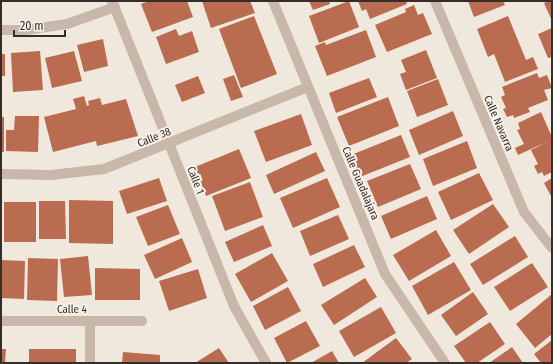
<svg xmlns="http://www.w3.org/2000/svg" width="553" height="364" font-family="'Fira Sans Condensed',sans-serif">
<style>
.building{fill:#ba6c50}
.lines{fill:none;stroke-linecap:round;stroke-linejoin:round}
.minor{stroke:#c7b8aa;stroke-width:10}
.labels{text-anchor:middle;stroke-width:4;stroke-linejoin:round;paint-order:stroke}
.street-label{font-size:11px;fill:#352d29;stroke:#f8f1e9}
</style>
<rect width="100%" height="100%" fill="#f0e7dd"/>
<path class="building" d="M149,1H187L193,17L152,32L141,4Z
M202,1H250L255,13L211,28Z
M309,1H329L330,4L313,10Z
M349,1L359,27L319,43L309,16Z
M358,1H406L407,4L370,19L366,9L362,11Z
M468,1H503L505,5L474,17Z
M549,1H552V21L544,3Z
M414,5L418,15L423,13L432,34L387,52L375,25L406,12L405,9Z
M254,16L277,74L241,88L219,29Z
M508,16L526,60L533,57L538,69L505,82L494,54L488,57L477,29Z
M552,28V57L548,58L538,34Z
M176,29L179,36L192,31L199,52L166,64L156,37Z
M366,30L376,57L327,76L315,46L325,42L326,45Z
M103,39L108,66L84,72L77,45Z
M426,50L437,78L406,90L400,74L406,72L401,60Z
M40,51L43,90L13,92L11,53Z
M74,51L82,81L52,88L45,58Z
M1,54H5V76H1Z
M537,73L539,78L547,75L552,88L544,90L548,100L528,108L530,112L514,118L513,115L507,117L503,109L506,108L501,97L505,95L502,87Z
M234,75L243,97L231,101L223,79Z
M198,76L205,93L182,102L175,85Z
M369,78L377,97L336,113L329,93Z
M438,79L448,105L417,117L407,91Z
M84,96L87,106L89,105L88,101L100,98L102,105L126,99L138,136L97,146L96,141L53,152L44,117L76,109L73,99Z
M388,97L399,126L349,146L337,117Z
M453,111L463,136L419,155L409,130Z
M541,112L552,137V172L544,176L542,172L538,174L534,166L538,164L531,150L549,141L518,155L515,148L524,144L517,130L520,129L518,123Z
M301,114L312,145L266,162L254,131Z
M15,116H39L38,152L6,151V130H14Z
M1,117H4V152H1Z
M401,135L410,157L360,177L351,155Z
M467,141L477,168L433,186L423,159Z
M239,149L251,178L206,196L195,167Z
M316,152L325,171L274,194L266,175Z
M410,164L421,189L378,207L367,181Z
M479,173L493,200L451,220L438,192Z
M159,178L167,201L127,214L119,191Z
M327,178L340,207L293,228L280,198Z
M552,178V198L544,183Z
M250,182L263,217L225,231L212,196Z
M427,196L437,219L391,239L381,216Z
M69,200L113,201V244L69,243Z
M39,201H65L66,239H39Z
M4,202H36V242H4Z
M493,204L509,227L469,254L453,230Z
M168,205L180,234L148,246L136,217Z
M338,215L349,239L310,256L300,231Z
M263,225L272,246L234,262L225,242Z
M436,230L451,256L409,281L393,255Z
M515,236L528,257L483,285L470,264Z
M182,238L192,262L155,279L144,255Z
M354,245L365,267L323,287L313,264Z
M272,253L288,281L251,302L235,274Z
M88,256L92,295L64,297L60,259Z
M28,258L58,259L57,301L27,300Z
M1,260L25,261L24,299L1,298Z
M454,262L471,290L428,315L412,286Z
M532,263L548,287L510,311L494,287Z
M95,268L140,269V300H95Z
M198,269L207,298L169,311L159,281Z
M365,278L377,297L334,325L321,305Z
M288,287L301,311L265,330L253,306Z
M473,292L488,314L456,336L441,315Z
M552,294V334L535,348L516,324Z
M381,307L396,333L354,357L339,331Z
M306,321L320,346L287,363L274,338Z
M490,322L505,344L477,363H466L454,346Z
M396,338L412,359L406,363H362Z
M552,340V363H541L534,354Z
M512,347L523,363H489Z
M219,348L229,363H195Z
M1,349H6L5,363H1Z
M29,349H76V363H29Z
M332,351L339,363H311Z
M123,352L160,355V363H122Z"/>
<g class="lines">
<path class="minor" d="M112,1L234,306L266,363
M273,1L385,274L445,363
M435,1L524,212L552,248
M1,30H26L67,24L115,7
M1,174L51,175L104,169L308,87
M1,321H142
M90,321V363"/>
</g>
<g class="labels">
<g class="street-label">
<text transform="translate(499 123) rotate(67)" y="4">Calle Navarra</text>
<text transform="translate(154 137) rotate(-22)" y="4">Calle 38</text>
<text transform="translate(196 180) rotate(68)" y="4">Calle 1</text>
<text transform="translate(361 183) rotate(67)" y="4">Calle Guadalajara</text>
<text x="72" y="313">Calle 4</text>
</g>
</g>
<rect width="553" height="364" fill="none" stroke="#352d29" stroke-width="4"/>
<path d="M14 30v6h51v-6" fill="none" stroke="#352d29" stroke-width="2"/>
<text x="20" y="30" font-size="12" fill="#352d29" stroke="#f8f1e9" stroke-width="3" paint-order="stroke">20 m</text>
</svg>
